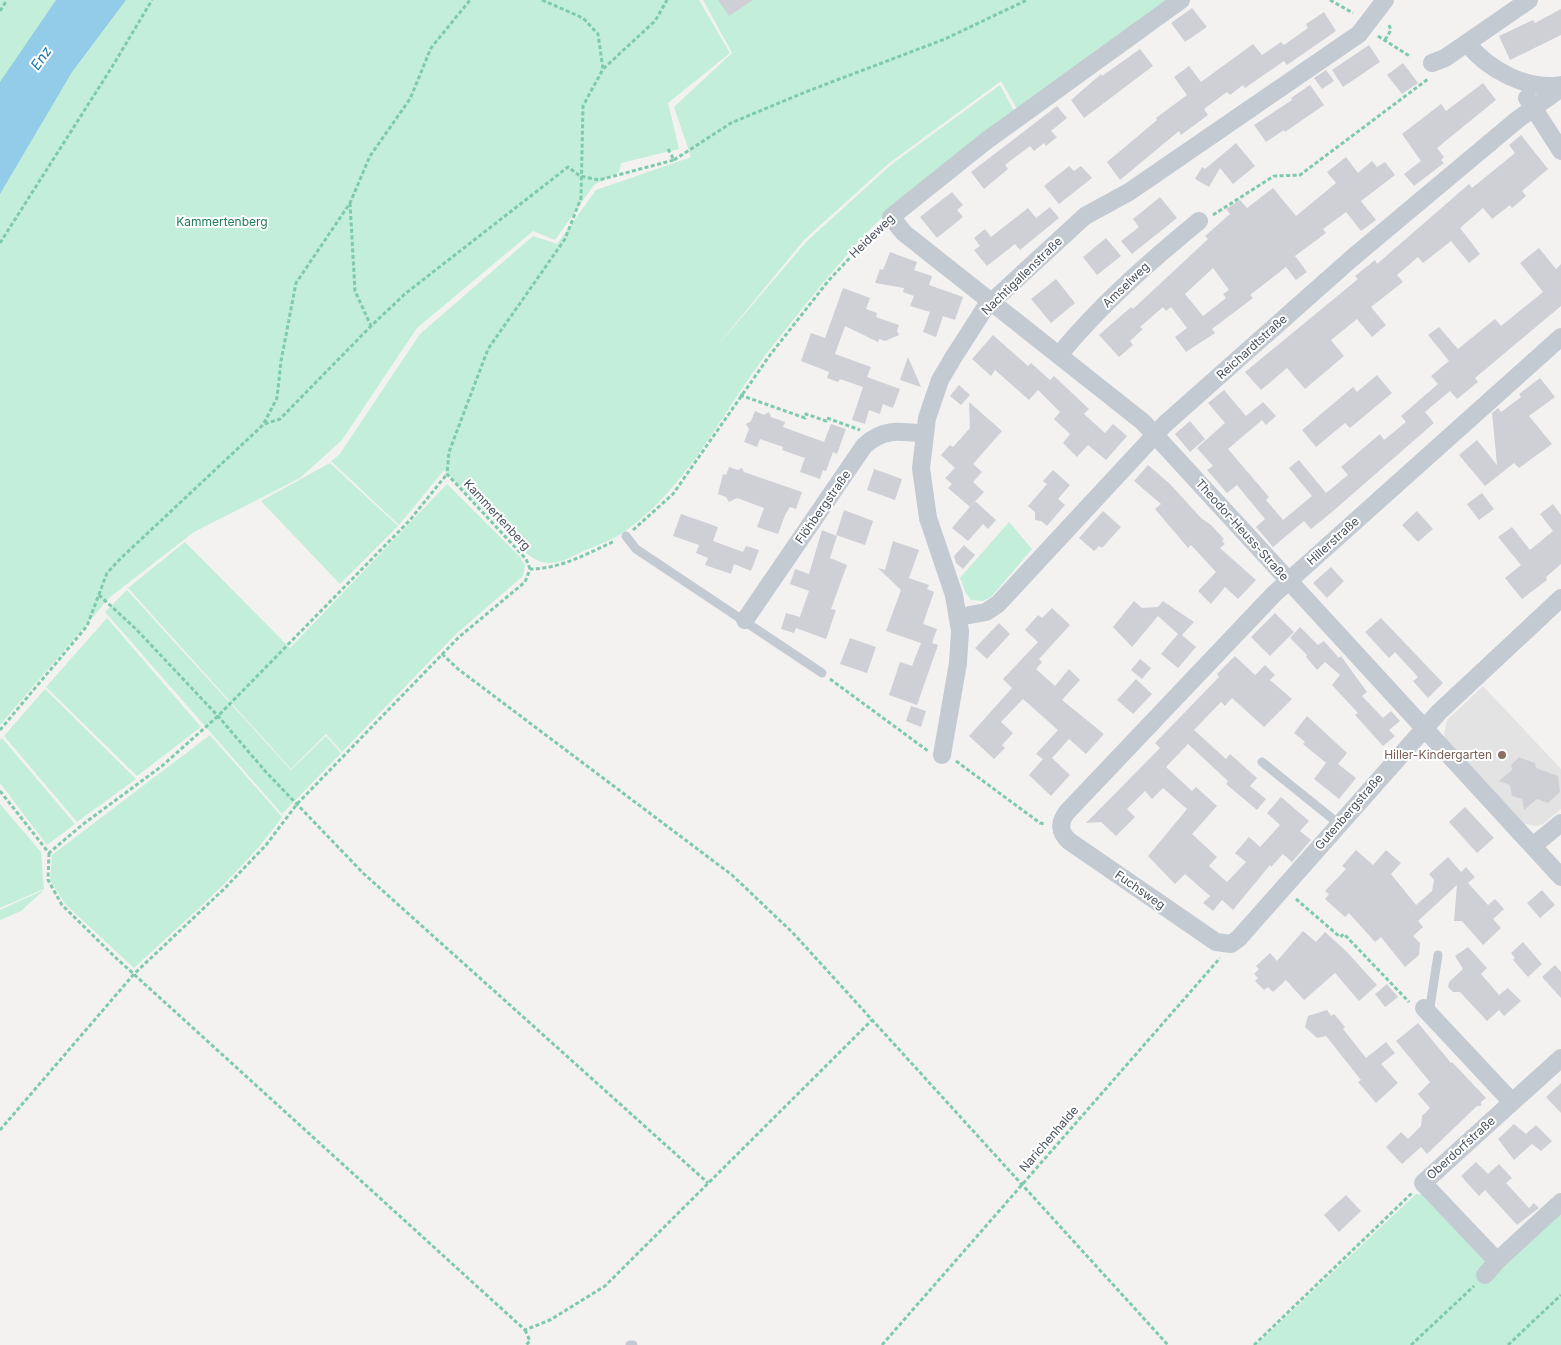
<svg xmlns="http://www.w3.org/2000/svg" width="1561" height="1345" font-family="Inter,sans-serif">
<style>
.education{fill:#e4e3e3}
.green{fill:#c3eed9}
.water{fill:#93cce8}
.building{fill:#cfd0d5;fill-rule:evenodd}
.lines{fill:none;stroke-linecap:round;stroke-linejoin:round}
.path{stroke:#7dcaad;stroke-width:3;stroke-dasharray:4 2.5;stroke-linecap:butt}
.lane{stroke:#c3cad2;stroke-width:9}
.street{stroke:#c3cad2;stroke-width:18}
.education-dot{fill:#8d6e63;stroke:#fff;stroke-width:2}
.labels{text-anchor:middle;stroke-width:4;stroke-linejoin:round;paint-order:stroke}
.park-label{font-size:12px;fill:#1d7d58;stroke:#fff}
.street-label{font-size:12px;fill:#4a525e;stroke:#fff}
.education-label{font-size:12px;fill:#785e54;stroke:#fff;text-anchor:end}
.water-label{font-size:14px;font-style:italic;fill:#1477a6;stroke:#fff}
</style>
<rect width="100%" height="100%" fill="#f3f2f1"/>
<path class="education" d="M1483,686L1561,769V809L1543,824L1536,826L1521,823L1446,741L1444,734L1447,720Z"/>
<path class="green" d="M0,0H699L730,53L668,103L679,149L621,163L619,172L594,185L555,240L533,231L417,328L342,440L300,478L194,532L110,597L0,725Z
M703,0H1169L1018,111L1001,81L888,164L804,240L712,352L807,241L892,164L1000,85L1015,113C965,152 906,190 863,237C829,274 798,314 767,353C721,414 688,487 624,532C613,540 597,545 584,551C561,562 547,571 525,552L444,470L399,525L331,461L339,455L420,334L533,236L557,244L596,190L691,157L674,107L732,53Z
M330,463L398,526L340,584L261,501Z
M447,484L520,557L525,565L523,576L456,634L342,752L326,734L291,769L128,588L185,542L290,648Z
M1009,522L1032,549L991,597L983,601L971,600L966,593L960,578Z
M127,590L291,770L326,736L341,753L282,814L105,612Z
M107,618L201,727L137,776L46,687Z
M45,689L136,779L77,822L4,736Z
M210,735L282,817C241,875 185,920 134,968L65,904L50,880L52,855Z
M2,738L75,824L47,845L0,783V740Z
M0,804L41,852L44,889L0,908Z
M44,890L21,911L0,920V910Z
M1416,1194L1428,1195L1485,1255V1270L1561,1207V1345H1256Z"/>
<path class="water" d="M56,0H126L72,72L0,194V82Z"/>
<path class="building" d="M718,0H753L729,16Z
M1192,8L1207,27L1185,42L1171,23Z
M1561,9V35L1510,60L1499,36L1533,20L1535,23Z
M1324,12L1336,31L1287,65L1284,61L1245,88L1243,85L1230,95L1227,92L1204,109L1208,115L1181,135L1179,131L1120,180L1107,162L1157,120L1156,118L1187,95L1174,77L1189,66L1201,82L1253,44L1262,55L1281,42L1284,45L1308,28L1306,24Z
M1369,45L1380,62L1343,87L1332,70Z
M1140,49L1153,66L1084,118L1071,100L1101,74L1102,76Z
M1403,63L1418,83L1402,94L1387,75Z
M1326,70L1334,81L1322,89L1314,78Z
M1483,83L1496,100L1437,148L1444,157L1441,160L1444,163L1414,186L1404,174L1421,161L1402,134L1441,104L1446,111Z
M1310,85L1324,105L1285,132L1284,130L1266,142L1254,125L1292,100L1291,98Z
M1057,106L1067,118L1051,131L1057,137L1046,146L1044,143L1034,151L1030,146L1005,165L1008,169L984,189L971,172Z
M1521,135L1548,169L1522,191L1526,196L1512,208L1510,205L1492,219L1483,208L1460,228L1480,254L1469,263L1451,241L1423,263L1418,257L1397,275L1403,282L1371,307L1386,325L1372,337L1357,319L1331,340L1344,356L1305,389L1287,368L1261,390L1245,372L1358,279L1355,276L1375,260L1377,264L1469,184L1472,188L1515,153L1509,145Z
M1236,143L1255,166L1233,184L1220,168L1209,187L1195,179L1202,167L1205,169Z
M1346,157L1358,173L1372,161L1377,167L1385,162L1395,175L1361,201L1376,220L1361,231L1346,212L1323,229L1326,233L1295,256L1307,272L1296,280L1286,267L1250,295L1253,298L1212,329L1215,333L1186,352L1175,337L1187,328L1171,307L1166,311L1163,307L1140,327L1143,329L1130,341L1133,345L1119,357L1099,335L1131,307L1133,309L1208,239L1205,236L1230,214L1226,209L1240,200L1247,208L1273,188L1296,216L1336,183L1327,172ZM1213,268L1229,290L1223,294L1226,298L1203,316L1185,294Z
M1069,166L1074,171L1081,166L1092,178L1059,204L1044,186Z
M952,192L963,205L957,210L963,217L937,238L920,217Z
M1160,197L1177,218L1132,254L1121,241L1139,227L1133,219Z
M1050,207L1059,218L1020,250L1015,244L987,266L974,250L980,246L974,238L985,229L991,237L1028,208L1036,218Z
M1106,238L1121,256L1097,275L1083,257Z
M1539,248L1556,269L1561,264V306L1475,378L1478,382L1457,399L1450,391L1425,412L1434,423L1332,512L1311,529L1304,521L1273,547L1256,527L1265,519L1237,485L1227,493L1207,470L1213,466L1197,448L1225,423L1208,403L1224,390L1246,416L1263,402L1276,416L1266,425L1262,420L1228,449L1269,497L1266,500L1283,520L1312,496L1289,468L1299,460L1326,493L1348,475L1341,467L1380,434L1384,440L1406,422L1401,416L1438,384L1431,376L1449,361L1428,335L1439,327L1458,349L1495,319L1501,326L1543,292L1520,263Z
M890,252L917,262L914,270L932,276L929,285L963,297L955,320L943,316L936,337L923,332L930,312L910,306L914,296L903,292L904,288L875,283L880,269L883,270Z
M1056,279L1075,303L1051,323L1031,299Z
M843,288L870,298L866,309L877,313L876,317L899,325L897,331L899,335L885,341L879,339L878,342L845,326L835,354L871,367L867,377L900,389L893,408L883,404L880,414L869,410L865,424L852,420L863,387L840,379L838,382L827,378L829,372L801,361L811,333L825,338Z
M993,335L1028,366L1031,363L1050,380L1054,376L1089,409L1084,414L1105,433L1113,424L1127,436L1106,460L1088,445L1077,457L1063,443L1070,434L1054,419L1060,412L1038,390L1029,400L995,370L991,376L972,359Z
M908,357L921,387L900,380Z
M1377,375L1392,393L1350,428L1345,423L1316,447L1302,430L1353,387L1357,392Z
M1540,378L1555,397L1529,416L1552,444L1519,468L1514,463L1485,486L1459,455L1477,440L1497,465L1492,413L1498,408L1501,412L1521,397L1519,394Z
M959,385L970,395L961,405L950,396Z
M969,402L1002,431L973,464L982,472L973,482L984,492L970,507L948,488L952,484L945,478L955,468L941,455L950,445L953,447L970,428Z
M755,411L764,415L769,412L771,417L785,422L783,427L824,442L831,424L846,429L837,454L833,452L826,471L823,470L820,479L800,472L805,458L782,450L783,447L760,439L757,447L744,442L749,429L746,424L751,421Z
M1190,421L1205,439L1190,452L1175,434Z
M1148,465L1170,484L1201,518L1211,525L1224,539L1222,541L1225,544L1220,548L1256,580L1238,599L1225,587L1211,604L1198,591L1216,572L1191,545L1188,548L1155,509L1161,504L1134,481Z
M729,467L738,470L742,468L744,472L802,492L796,509L790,507L785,515L778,534L757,527L764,508L737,498L729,502L726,497L718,494L723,474L726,475Z
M874,469L902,479L895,500L867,490Z
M1053,470L1070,485L1058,499L1065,505L1047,526L1041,521L1035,520V512L1028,506L1047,484L1043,481Z
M1482,493L1494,509L1479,520L1467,504Z
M975,501L996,520L988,529L983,524L968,541L952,528Z
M1553,504L1561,515V564L1546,577L1547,580L1522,599L1505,578L1521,565L1498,537L1512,527L1530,550L1553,531L1540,514Z
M844,510L873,521L865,545L836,535Z
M1103,511L1121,527L1102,548L1099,546L1094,551L1079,538Z
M1417,511L1433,529L1418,542L1402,525Z
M681,514L718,527L713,541L743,552L746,546L759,550L751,571L734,564L731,574L705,565L708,558L696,553L699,545L673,536Z
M822,530L837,536L830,558L847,565L831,609L836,610L826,639L796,628L809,591L790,584L795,569L809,574Z
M893,541L919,550L909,578L929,585L927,589L934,592L923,624L937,629L932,643L938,645L917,705L889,695L900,662L912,666L921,643L886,631L901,590L878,568L885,570Z
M964,545L975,555L963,569L956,563L954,556Z
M1331,567L1344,581L1327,598L1313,583Z
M1134,601L1142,608L1158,607L1163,601L1194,622L1182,635L1196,647L1178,668L1161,654L1178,634L1158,616L1132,647L1113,627Z
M1052,608L1070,625L1039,659L1042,662L1036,669L1055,686L1069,669L1080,680L1062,700L1104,734L1086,754L1069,739L1052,758L1070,775L1051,796L1029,775L1043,759L1036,754L1058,730L1023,699L1001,722L1013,733L1002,745L1005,748L994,759L969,736L1012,688L1003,679L1038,642L1025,630L1038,615L1042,618Z
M786,613L800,617L794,633L781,629Z
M1275,613L1294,632L1270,656L1251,637Z
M1381,618L1443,683L1428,698L1413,681L1418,677L1395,652L1389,658L1365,632Z
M999,623L1010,634L987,659L975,648Z
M1300,627L1318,645L1324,641L1339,658L1341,656L1367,692L1362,696L1383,718L1391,711L1400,721L1389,730L1395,736L1383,746L1355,715L1358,713L1332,685L1340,675L1325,662L1317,670L1306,657L1307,655L1290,638Z
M850,638L876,647L867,673L840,664Z
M1235,656L1255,675L1265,665L1275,675L1270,680L1292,699L1264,727L1232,698L1225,706L1221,702L1194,730L1226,759L1230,754L1257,778L1250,786L1266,799L1257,810L1226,784L1228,781L1188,744L1166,767L1192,791L1196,787L1217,806L1192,834L1217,857L1209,866L1227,882L1246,862L1235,853L1249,837L1260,847L1280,825L1267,813L1281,797L1309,821L1300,831L1311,840L1292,862L1283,854L1271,867L1270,865L1233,910L1222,900L1213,911L1203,903L1210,896L1185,874L1175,884L1148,856L1187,809L1163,788L1152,799L1145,791L1127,809L1135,817L1116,836L1101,822L1086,823L1160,748L1155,743L1219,677L1217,674Z
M1140,659L1151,668L1142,679L1131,670Z
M1136,679L1152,694L1133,714L1117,700Z
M911,706L926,711L921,727L906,721Z
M1307,716L1347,753L1338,764L1356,778L1339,799L1314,779L1326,763L1303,744L1305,742L1294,733Z
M1519,757L1535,763L1536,768L1558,776L1560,792L1548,803L1537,799L1524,810L1522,799L1512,796L1510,785L1499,781L1512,770L1511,765Z
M1465,807L1494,838L1477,853L1449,822Z
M1356,850L1373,865L1386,850L1401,863L1391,874L1416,905L1432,891L1434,880L1429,874L1448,857L1461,872L1466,867L1475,877L1468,883L1488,905L1495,899L1504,909L1493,919L1501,928L1483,945L1462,921H1454L1457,885L1418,921L1423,927L1413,936L1420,943L1419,955L1405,967L1381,937L1375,942L1349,913L1345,917L1325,899L1329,894L1325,891L1346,869L1342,866Z
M1542,890L1555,905L1540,918L1527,903Z
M1303,931L1316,942L1325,932L1346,951L1377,985L1359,1001L1335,973L1304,1000L1286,980L1273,992L1268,987L1264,990L1255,981L1258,978L1254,974L1259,969L1256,966L1270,953L1277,961Z
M1523,942L1542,964L1528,977L1513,960L1515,958L1511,953Z
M1468,947L1487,968L1481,974L1499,995L1508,988L1521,1001L1504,1016L1499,1010L1487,1021L1460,992H1453L1448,987L1449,982L1463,969L1455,956Z
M1555,965L1561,972V998L1542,977Z
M1387,984L1398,997L1385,1007L1375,994Z
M1327,1010L1331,1016L1334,1014L1345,1027L1343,1029L1366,1058L1386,1042L1395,1053L1381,1064L1398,1083L1376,1103L1358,1082L1361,1080L1326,1036L1317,1038L1305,1027L1308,1016Z
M1418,1023L1451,1063L1452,1062L1486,1098L1481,1102V1106H1477L1427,1154L1421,1147L1402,1164L1386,1147L1401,1132L1408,1139L1421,1126L1422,1116L1430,1108L1418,1094L1430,1082L1396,1041Z
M1561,1083V1113L1546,1097Z
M1514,1124L1526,1134L1536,1125L1552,1141L1541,1151L1532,1144L1514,1160L1498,1139Z
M1476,1162L1488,1174L1499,1164L1512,1178L1506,1183L1529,1208L1534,1203L1539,1208L1517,1225L1485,1190L1479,1196L1461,1176Z
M1346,1195L1361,1211L1339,1232L1324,1215Z"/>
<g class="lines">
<path class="path" d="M542,0L583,18L598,34L603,69
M1330,0L1353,13
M0,11L7,0
M1378,36L1411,57
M1385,40L1391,30L1388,23
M674,160L731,123L808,91L945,39L1027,0
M350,203L355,291L371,326
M1213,215L1274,176L1300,175L1428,79
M0,243L112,67L152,0
M740,395L805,418L806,414L826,421L827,418L860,430
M264,423L277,398L281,361L296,283L350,203L370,156L410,99L431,48L470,0
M633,530L673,494L770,355L829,280L879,227
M530,569L526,559L447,474L449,452L488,349L565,239L581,198L583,106L603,69L655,21L667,0
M99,595L136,629L218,716L266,772L363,873L708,1183
M442,654L458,669L732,875L793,933L1168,1345
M830,679L928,751
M0,730L87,626L107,573L120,559L264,424L280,419L371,326L406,293L568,167L580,176L599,180L674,160L667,147
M956,761L1040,823L1045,824
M0,791L49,853L82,825L162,766L218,716L410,520L447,474
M49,853L48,880L62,905L115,957L525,1330L550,1320L605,1286L872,1020
M1296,899L1340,937L1344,934L1409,1002
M0,1130L134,974L224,889L266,845L297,804L459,637L525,582L530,569C561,569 588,553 615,541
M525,1330L530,1341L526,1345
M882,1345L1220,958
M1254,1345L1412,1193
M1411,1345L1474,1286
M1508,1345L1561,1295"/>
<path class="lane" d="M626,536L636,549L822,673
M1262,762L1339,824
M1429,1013L1438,955
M630,1345H633"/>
<path class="street" d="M1181,0L986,141L891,217L904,233L1143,422L1561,877
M1467,43C1487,69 1527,91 1561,85
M1432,63L1445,58L1529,0
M1527,98L1561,151
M1561,337L1274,594L1067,812C1059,822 1059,832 1069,841L1216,942L1231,944L1239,938L1439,712L1561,598
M1059,355C1100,305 1149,262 1199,221
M959,617L986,612L998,604L1165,424L1351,259L1517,120L1561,88
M745,620L864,446C883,428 900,431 924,434
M942,755L958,663L960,631L954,595L928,518L921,468L927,418L940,380L953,358L985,308L1085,216L1129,192L1359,34L1385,0
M1534,845L1561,823
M1424,1008L1512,1102
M1497,1261L1423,1183L1561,1058
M1485,1275L1497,1261L1561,1202"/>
</g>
<circle class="education-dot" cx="1502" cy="755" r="5"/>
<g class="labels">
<g class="park-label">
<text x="222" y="226">Kammertenberg</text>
</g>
<g class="street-label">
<text transform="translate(872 236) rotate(-44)" y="4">Heideweg</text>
<text transform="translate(1022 276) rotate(-44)" y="4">Nachtigallenstraße</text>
<text transform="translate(1126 285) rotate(-44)" y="4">Amselweg</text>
<text transform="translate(1252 347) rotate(-42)" y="4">Reichardtstraße</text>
<text transform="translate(823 507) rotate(-55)" y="4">Flöhbergstraße</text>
<text transform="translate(497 515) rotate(47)" y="4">Kammertenberg</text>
<text transform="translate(1242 530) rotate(48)" y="4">Theodor-Heuss-Straße</text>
<text transform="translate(1333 541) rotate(-42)" y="4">Hillerstraße</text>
<text transform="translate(1349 812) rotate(-49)" y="4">Gutenbergstraße</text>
<text transform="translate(1140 890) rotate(35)" y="4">Fuchsweg</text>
<text transform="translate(1049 1139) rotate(-49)" y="4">Narichenhalde</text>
<text transform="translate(1461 1148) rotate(-42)" y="4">Oberdorfstraße</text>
</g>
<g class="education-label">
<text x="1492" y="759">Hiller-Kindergarten</text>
</g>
<g class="water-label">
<text transform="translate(41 58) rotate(-55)" y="5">Enz</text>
</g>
</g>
</svg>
